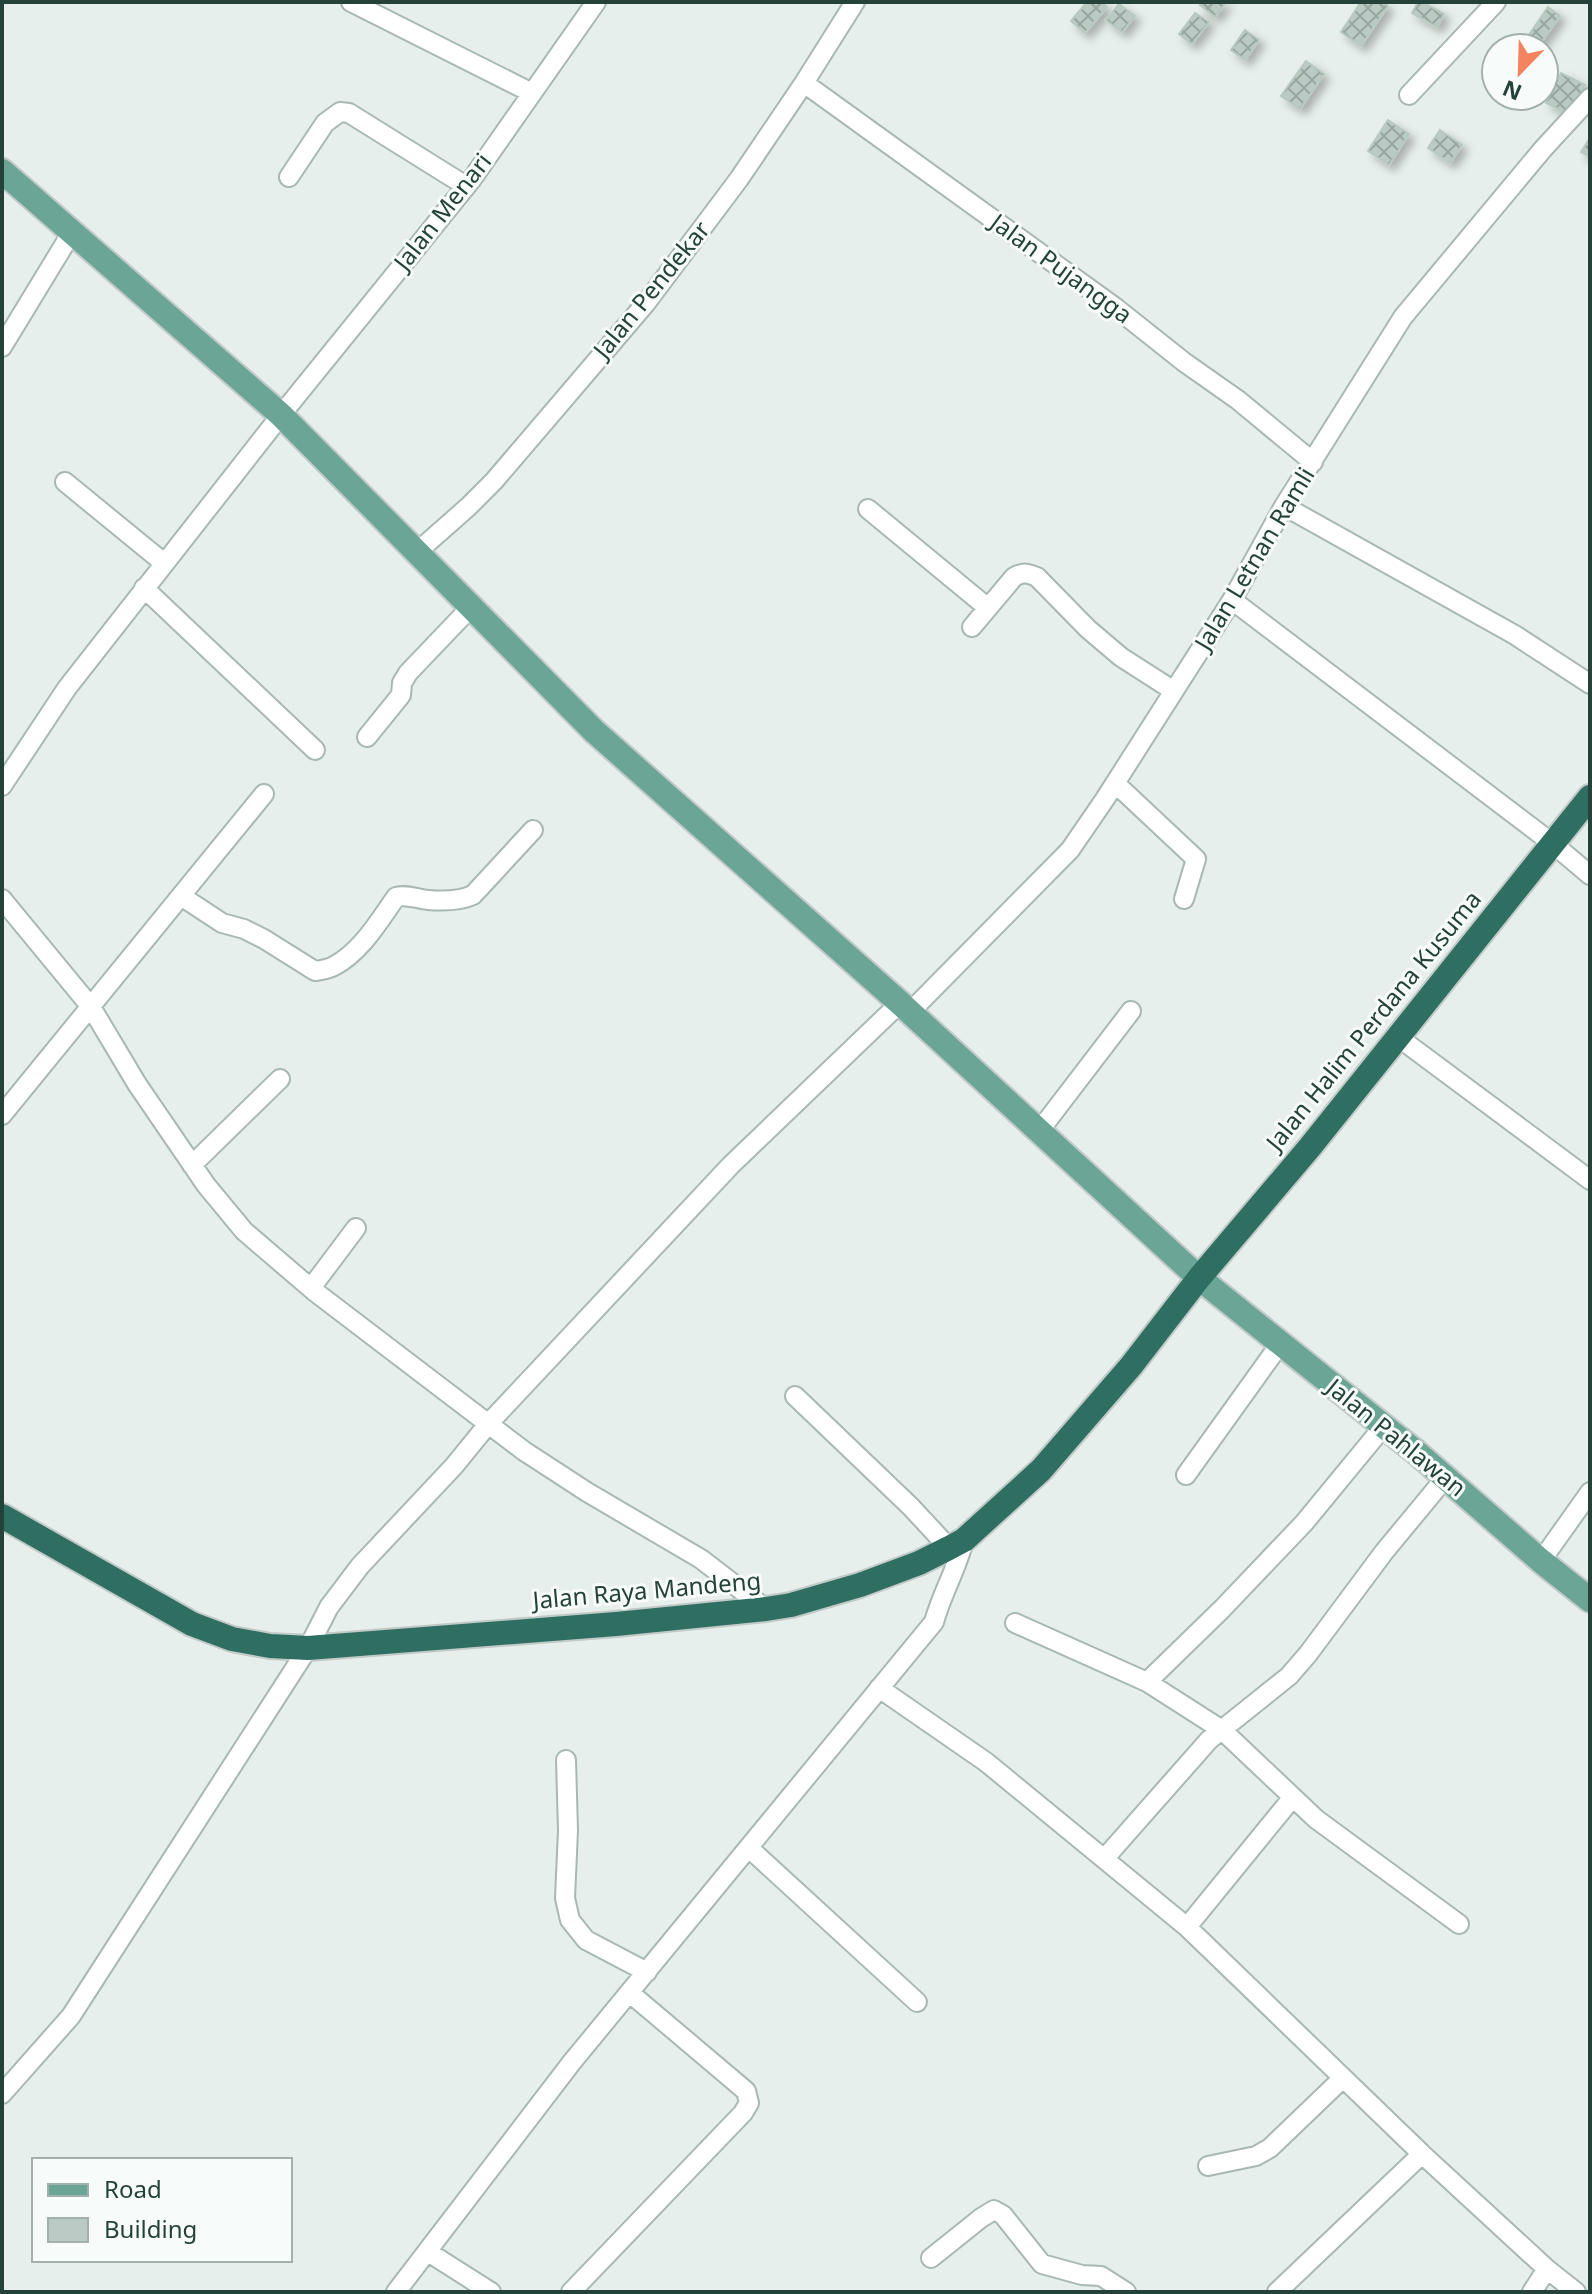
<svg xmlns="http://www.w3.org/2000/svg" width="1592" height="2294" font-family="'Noto Sans',sans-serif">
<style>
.building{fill:url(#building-cross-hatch);stroke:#b8c9c2;stroke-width:2;filter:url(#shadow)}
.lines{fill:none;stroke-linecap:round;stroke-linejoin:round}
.minor-casing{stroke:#a8b8b2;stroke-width:22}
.major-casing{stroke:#c2cac8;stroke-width:28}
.highway-casing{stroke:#c2cac8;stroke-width:28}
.minor{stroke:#fff;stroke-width:18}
.major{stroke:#6aa596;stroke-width:24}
.highway{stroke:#2f6f62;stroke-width:24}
.labels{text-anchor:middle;stroke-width:6;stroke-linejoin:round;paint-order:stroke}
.street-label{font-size:24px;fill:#24423a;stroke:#f7fbf9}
</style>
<defs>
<pattern id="building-cross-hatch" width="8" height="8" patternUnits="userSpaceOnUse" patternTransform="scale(2)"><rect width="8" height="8" fill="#bbcac4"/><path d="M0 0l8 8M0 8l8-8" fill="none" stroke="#98a6a0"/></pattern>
<filter id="shadow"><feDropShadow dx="5.5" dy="5.5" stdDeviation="4" flood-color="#0004"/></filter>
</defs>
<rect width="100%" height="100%" fill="#e6efeb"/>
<path class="building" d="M1087,2H1101L1107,7L1085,33L1071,21Z
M1202,2H1226L1215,17L1200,5Z
M1361,2H1382L1388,6L1361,46L1341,32Z
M1418,2H1422L1444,14L1437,27L1412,13Z
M1119,4L1135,16L1122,32L1106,20Z
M1548,7L1560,16L1537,48H1520Z
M1195,13L1209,22L1192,44L1179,34Z
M1245,30L1259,40L1245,60L1231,50Z
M1306,61L1324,74L1300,109L1281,96Z
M1561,73L1585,85L1570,115L1546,103Z
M1388,120L1409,134L1389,165L1368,151Z
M1440,130L1462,145L1450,163L1428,148Z
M1590,138V157L1581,152Z"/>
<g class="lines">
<g class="minor-casing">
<path id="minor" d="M351,2L532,93
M804,83L1116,308L1184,362L1238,400L1313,462
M1409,95L1496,2
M289,177L325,123L340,112L349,113L466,186
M2,347L72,232
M65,482L164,563
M1284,506L1515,635L1590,684
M868,509L988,608
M417,552L468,507L494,481L646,303L739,179L804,83L855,2
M144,588L315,750
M1232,600L1552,843L1590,875
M972,627L1014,577C1023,572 1028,573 1037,577L1088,629L1121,657L1174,691
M367,737L401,695L402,683L408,673L471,607
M1115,783L1196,859L1184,899
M2,786L67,688L281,415L472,179L596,2
M181,896L222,923L244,929L264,939L315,971C322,970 329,969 334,966C361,952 379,921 396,897C407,894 417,899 428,900C441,901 460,901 473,895L533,830
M2,899L91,1007L137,1084L206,1185L244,1231L314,1291L524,1451L587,1492L701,1559L766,1609
M910,1012L1070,850L1105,799L1232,600L1284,506L1403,317L1543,149L1590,98
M1398,1037L1590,1180
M2,1115L264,794
M1040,1130L1131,1011
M192,1165L280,1079
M311,1288L356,1228
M795,1396L911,1507L949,1548
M1186,1475L1280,1344
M1541,1561L1590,1492
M1015,1623L1147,1682L1222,1730L1316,1819L1459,1924
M1147,1682L1222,1609L1304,1523L1383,1427
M879,1688L986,1762L1187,1927L1422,2154L1547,2269L1576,2292
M566,1760L568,1830L565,1898L570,1920L586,1940L647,1972
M749,1848L917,2002
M1104,1859L1209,1740L1289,1676L1308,1654L1384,1552L1446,1477
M1187,1927L1293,1797
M2,2094L71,2016L308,1648L329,1607L360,1566L454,1466L489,1423L731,1165L900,1003
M1208,2166L1256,2156L1270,2148L1343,2078
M428,2252L491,2292
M931,2258L981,2218L994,2210L1003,2215L1042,2264L1082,2275L1101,2276L1126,2292
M396,2292L572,2062L934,1622C942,1593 957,1569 964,1540
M571,2292L743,2113L749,2103L746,2091L630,1993
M1277,2292L1422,2154
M1532,2292L1547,2269"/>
</g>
<g class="major-casing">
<path id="major" d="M2,171L281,415L594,731L900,1003L1199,1278L1416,1452L1541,1561L1590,1600"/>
</g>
<g class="highway-casing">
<path id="highway" d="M2,1516L192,1624L232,1639L270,1646L308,1648L616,1624L766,1609L791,1605L860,1585L919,1563L949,1548L964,1540L1041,1470L1131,1366L1199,1278L1310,1147L1590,797"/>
</g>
<use href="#minor" class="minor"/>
<use href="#major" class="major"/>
<use href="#highway" class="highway"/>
</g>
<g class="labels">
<g class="street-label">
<text transform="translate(443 212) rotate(-52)" y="8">Jalan Menari</text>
<text transform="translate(1061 269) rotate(36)" y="8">Jalan Pujangga</text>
<text transform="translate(652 290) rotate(-51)" y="8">Jalan Pendekar</text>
<text transform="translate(1255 559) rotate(-59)" y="8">Jalan Letnan Ramli</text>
<text transform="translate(1374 1021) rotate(-51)" y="8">Jalan Halim Perdana Kusuma</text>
<text transform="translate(1396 1438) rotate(39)" y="8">Jalan Pahlawan</text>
<text transform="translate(647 1591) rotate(-5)" y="8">Jalan Raya Mandeng</text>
</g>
</g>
<rect width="1592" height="2294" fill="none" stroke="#24423a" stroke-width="8"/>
<rect x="32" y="2158" width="260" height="104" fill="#f7fbf9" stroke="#a3b1ad" stroke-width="2"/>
<rect x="48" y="2184" width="40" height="12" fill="#6aa596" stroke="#a3b1ad" stroke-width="2"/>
<text x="104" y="2198" font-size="24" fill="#24423a">Road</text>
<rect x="48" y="2218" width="40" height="24" fill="#bbcac4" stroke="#a3b1ad" stroke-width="2"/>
<text x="104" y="2238" font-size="24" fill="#24423a">Building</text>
<g transform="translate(1520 72) rotate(203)"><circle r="38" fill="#f7fbf9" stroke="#a3b1ad" stroke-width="2"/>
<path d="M0-6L14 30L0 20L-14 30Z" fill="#f4845f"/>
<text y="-12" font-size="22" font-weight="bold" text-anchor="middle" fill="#24423a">N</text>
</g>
</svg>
